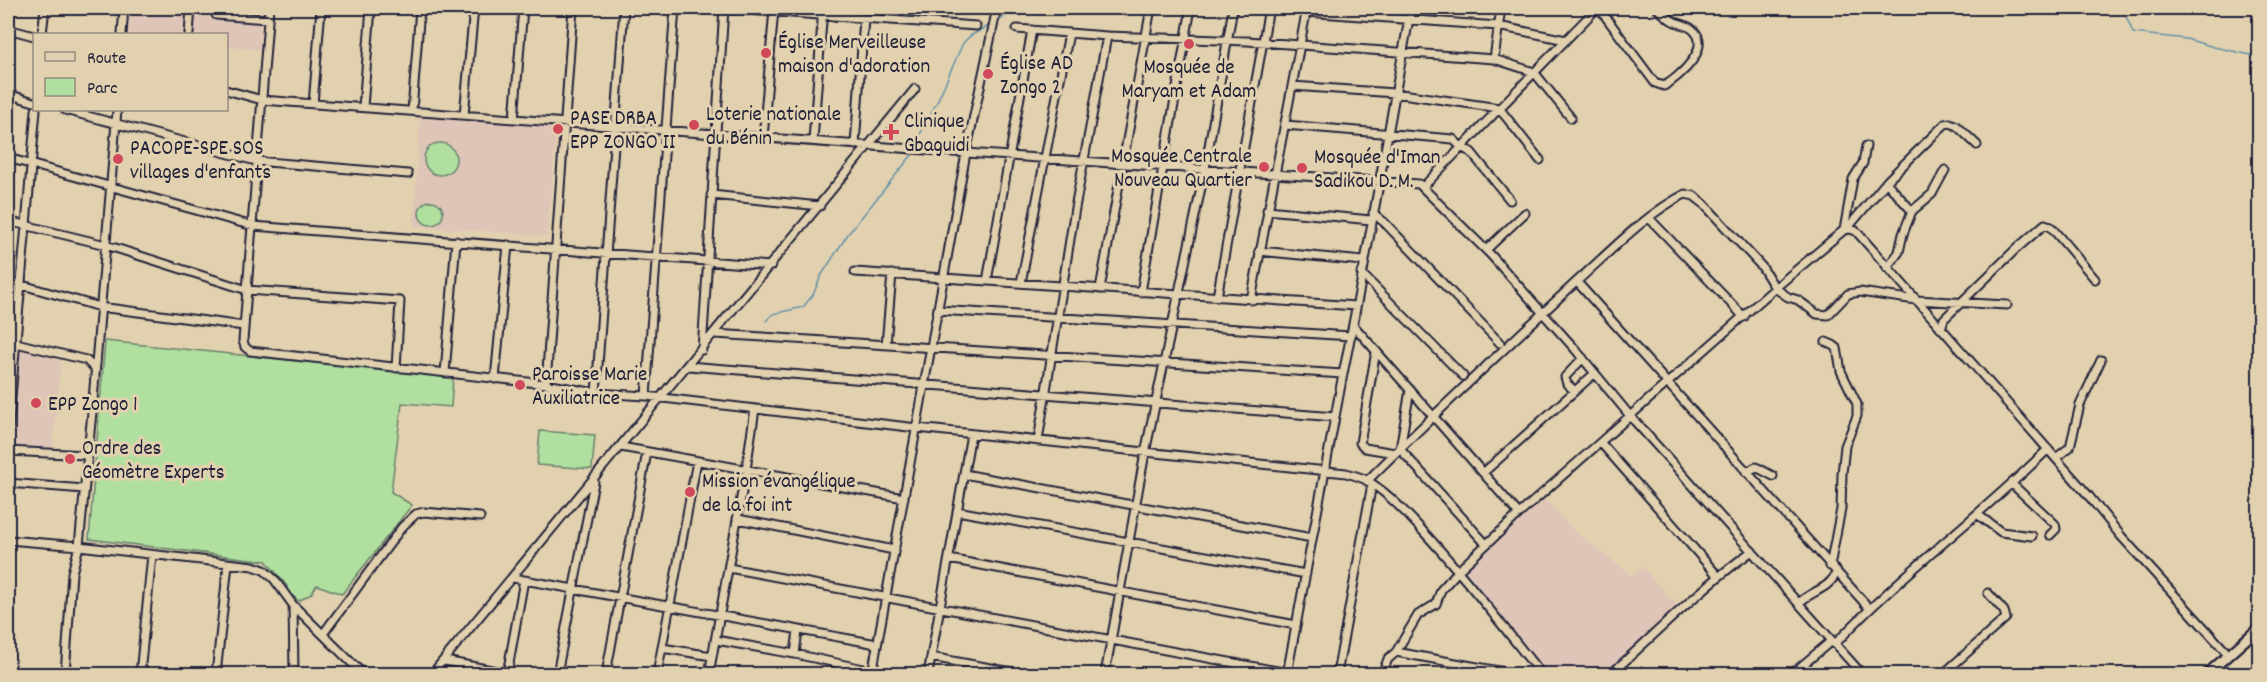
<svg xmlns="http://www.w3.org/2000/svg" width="2267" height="682" font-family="Dekko,sans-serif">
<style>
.built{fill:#dec5b8}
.green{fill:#b0df9f;stroke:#69806d;stroke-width:1.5}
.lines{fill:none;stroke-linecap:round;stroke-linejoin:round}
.stream{stroke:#6592a9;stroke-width:1.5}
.minor-casing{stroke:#22223b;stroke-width:11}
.major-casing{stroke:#22223b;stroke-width:13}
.minor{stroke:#e2d1ae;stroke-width:7}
.major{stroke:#e2d1ae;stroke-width:8}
.poi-dot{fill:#d1495b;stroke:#e2d1ae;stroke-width:2}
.labels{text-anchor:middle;stroke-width:6;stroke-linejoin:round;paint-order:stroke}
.poi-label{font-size:21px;fill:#22223b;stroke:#e2d1ae;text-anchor:start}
</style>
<rect width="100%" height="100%" fill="#e2d1ae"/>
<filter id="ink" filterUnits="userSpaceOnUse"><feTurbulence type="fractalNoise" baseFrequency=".0167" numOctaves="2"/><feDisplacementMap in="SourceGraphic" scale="12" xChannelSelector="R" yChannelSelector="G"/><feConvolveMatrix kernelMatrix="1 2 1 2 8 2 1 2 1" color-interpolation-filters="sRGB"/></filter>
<g filter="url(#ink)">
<path class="built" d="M127,8H188L186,34H126Z
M194,16L261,22L260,50L227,47L226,34H193Z
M420,116L557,125L547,236L414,226Z
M19,348L61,361L52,450L12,446Z
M1545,499L1574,531L1631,575L1643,568L1681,610L1615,674H1547L1463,571Z"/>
<path class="green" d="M424 159a16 16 0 1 1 32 0a16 16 0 1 1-32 0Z
M419 213a12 12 0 1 1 24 0a12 12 0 1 1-24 0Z
M105,341L453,377L451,407L402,403L391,492L412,505L342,594L317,585L311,594L299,601L287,591V586L266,561L89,539Z
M540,431L595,435L592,469L537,465Z"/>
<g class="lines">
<path class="stream" d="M2116,8L2126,16L2133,33L2186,39L2214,47L2260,57
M996,23L1009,14L1014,8
M915,144L937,102L963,43L970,36L992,24
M766,321L773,314L803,307L813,295L821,276L848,234L912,155"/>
<g class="minor-casing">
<path id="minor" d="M269,8L243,341L245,347L250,351L546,384L596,393L646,396L917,428L1346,473C1354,475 1361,477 1368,481C1392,496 1412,519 1431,540C1470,583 1505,629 1541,674
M718,8L976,26
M1599,8L1655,83L1664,86C1680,77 1714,46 1692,29C1687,25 1681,24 1675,22C1668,19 1663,13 1657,8
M1306,12L1498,26L1566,40
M216,15L268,19
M8,29L34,36
M1017,29L1107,36L1247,41L1494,59L1534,72L1571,118
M42,34L45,8
M122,34L124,8
M189,34L191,8
M1494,59L1501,8
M1292,86L1395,93L1499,108L1540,160
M226,90L262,100L966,153L1419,184L1490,254L1575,349L1631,417L1862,674
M8,94L34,102
M313,104L321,8
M363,107L371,8
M65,110L256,161L408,174
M412,111L420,8
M464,115L474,8
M514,119L523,8
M1285,125L1453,139L1461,147L1471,152L1510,200
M763,138L774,9
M813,141L823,8
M855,145L864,18
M8,158L253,226L771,266
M1886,182L1912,211L1903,234L1899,252L1887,268
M1423,187L1597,8
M711,195L820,206
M1267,210L1371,220
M1912,211L1932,194L1945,170
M1373,213L1385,223L1500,343
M1649,218L1744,317
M8,221L106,245L247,290L400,301L396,368
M1850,229L1856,231L2088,495L2121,536L2228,654
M1844,230L1853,179L1863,163L1866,146
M1486,250L1525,213
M1259,251L1363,261
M855,272L1356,306
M1361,273L1463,376
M8,281L100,307L244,326
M987,281L1032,30
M1577,282L1869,608
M1021,283L1069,33
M1100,289L1151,8
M1141,292L1191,8
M1217,297L1269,8
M1251,300L1307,8
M938,310L1351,336
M1354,326L1519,514
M1941,329L1944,319L2016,249L2045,224L2051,227L2095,279
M715,334L1343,374
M8,341L86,360L95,369
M1826,342L1833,345L1837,348L1841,371L1857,404V416L1845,446L1842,474L1841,509L1830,566
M886,345L892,274
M702,350L724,8
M1376,351L1360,443L1365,448L1395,453
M688,366L1335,417
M445,373L456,241
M495,379L508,245
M546,384L573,8
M1410,390L1400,449L1486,544
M1575,391L1567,384L1565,377L1583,358
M596,393L624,8
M646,396L675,8
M8,432L36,110
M1038,441L1075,208L1107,36
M1601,443L1718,576
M621,447L904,498
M8,451L86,455
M2056,458L2070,447L2080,405L2101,360
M1746,472L1756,467L1773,476
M1483,473L1595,373
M964,474L1312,538
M1367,481C1435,413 1505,348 1575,283C1610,252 1643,216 1685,194L1694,196L1703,203L1762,267L1775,288L1788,297L1798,300L1817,314L1828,315L1848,294L1860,292L1916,300L2007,305
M8,483L84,489
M2012,484L2055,524L2056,529L2050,535
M957,511L1306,574
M1977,514L2001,532L2032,536
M738,519L894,550
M8,540L79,546L253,566L264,570L274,579L293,605L363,674
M949,559L1296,625
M729,568L1293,674
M513,578L877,644
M1799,603C1810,591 1829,590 1836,573
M293,605L294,674
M323,634L402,527L416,514L424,512L480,517
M716,640L795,654L873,671
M662,648L712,656
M1396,652L1515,674
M795,654L798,630
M931,657L1023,674
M445,661L507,673
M65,674L72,573L79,546L92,412L117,110
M140,674L152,555
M216,674L228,564
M432,674L915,89
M507,674L524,580
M557,674L594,482
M606,674L647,452
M657,674L697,461
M709,674L746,470L755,409
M872,674L966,153L997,8
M928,674L971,434
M1105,674L1145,453L1205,169L1233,8
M1287,674L1343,374C1368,253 1388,130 1411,8
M1337,674L1372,484
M1382,674L1388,659L1396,652L1418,615L1436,604L1441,590L1459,570L1519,514L1775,288L1844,230L1850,229L1851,224L1888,180L1945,124L1950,123L1957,126L1977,145
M1611,674C1657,632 1701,588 1752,551
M1792,674L1830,642L1835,644C1901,574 1979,517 2048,449
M1943,674L2006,618L2004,611L1988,593"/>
</g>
<g class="major-casing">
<path id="major" d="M2207,674L2260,627"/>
</g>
<use href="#minor" class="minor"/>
<use href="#major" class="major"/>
</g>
</g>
<g class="poi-dot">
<circle cx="1189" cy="44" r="6"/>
<circle cx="766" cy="53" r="6"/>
<circle cx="988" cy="74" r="6"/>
<circle cx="694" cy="125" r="6"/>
<circle cx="558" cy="129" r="6"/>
<path d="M888 123h6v6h6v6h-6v6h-6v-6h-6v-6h6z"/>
<circle cx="118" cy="159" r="6"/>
<circle cx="1264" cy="167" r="6"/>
<circle cx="1302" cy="168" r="6"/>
<circle cx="520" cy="385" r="6"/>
<circle cx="36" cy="403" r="6"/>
<circle cx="70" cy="459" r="6"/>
<circle cx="690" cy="492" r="6"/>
</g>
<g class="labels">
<g class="poi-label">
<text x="778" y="48">Église Merveilleuse<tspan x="778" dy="24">maison d'adoration</tspan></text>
<text x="1000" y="69">Église AD<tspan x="1000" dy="24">Zongo 2</tspan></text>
<text x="1189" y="73" text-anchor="middle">Mosquée de<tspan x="1189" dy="24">Maryam et Adam</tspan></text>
<text x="706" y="120">Loterie nationale<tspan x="706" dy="24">du Bénin</tspan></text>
<text x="570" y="124">PASE DRBA<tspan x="570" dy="24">EPP ZONGO II</tspan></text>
<text x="904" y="127">Clinique<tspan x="904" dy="24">Gbaguidi</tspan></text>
<text x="130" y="154">PACOPE-SPE SOS<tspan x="130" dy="24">villages d'enfants</tspan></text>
<text x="1252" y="162" text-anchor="end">Mosquée Centrale<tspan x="1252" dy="24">Nouveau Quartier</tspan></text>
<text x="1314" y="163">Mosquée d'Iman<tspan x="1314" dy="24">Sadikou D. M.</tspan></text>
<text x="532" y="380">Paroisse Marie<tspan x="532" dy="24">Auxiliatrice</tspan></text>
<text x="48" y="410">EPP Zongo 1</text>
<text x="82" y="454">Ordre des<tspan x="82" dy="24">Géomètre Experts</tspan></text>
<text x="702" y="487">Mission évangélique<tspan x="702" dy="24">de la foi int</tspan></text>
</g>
</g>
<rect width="2267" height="682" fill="none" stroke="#e2d1ae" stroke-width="30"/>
<rect x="15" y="15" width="2237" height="652" fill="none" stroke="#22223b" stroke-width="2" filter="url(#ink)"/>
<rect x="33" y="33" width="195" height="78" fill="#e2d1ae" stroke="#958b80" stroke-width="1.5"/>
<rect x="45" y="52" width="30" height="9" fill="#e2d1ae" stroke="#958b80" stroke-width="1.5"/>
<text x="87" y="63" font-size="18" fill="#22223b">Route</text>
<rect x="45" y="78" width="30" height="18" fill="#b0df9f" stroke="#958b80" stroke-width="1.5"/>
<text x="87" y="93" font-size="18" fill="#22223b">Parc</text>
</svg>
